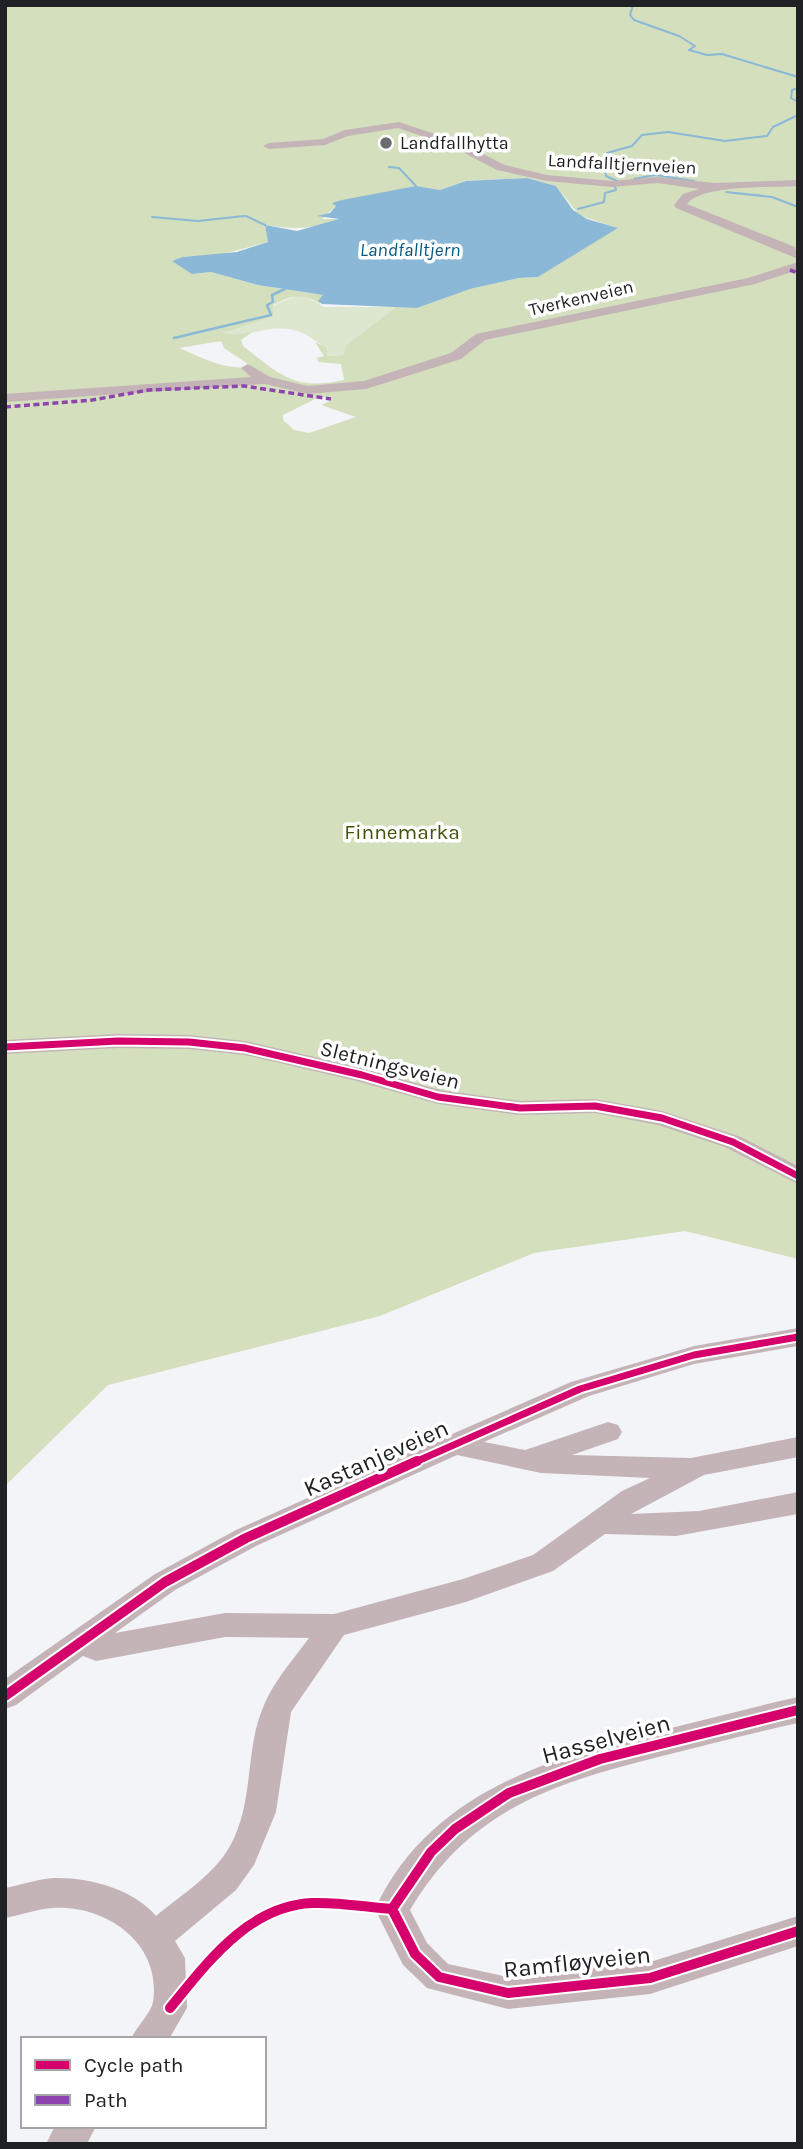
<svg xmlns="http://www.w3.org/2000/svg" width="803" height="2149" font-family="Karla,sans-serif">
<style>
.green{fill:#dde6cf}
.forest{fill:#d3dfbd;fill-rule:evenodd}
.water{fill:#8bb8d6}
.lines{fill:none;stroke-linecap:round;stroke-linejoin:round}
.stream-far1{stroke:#8bb8d6;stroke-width:2}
.stream{stroke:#8bb8d6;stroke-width:2.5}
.minor{fill:#c5b4b7;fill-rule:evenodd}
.quiet{stroke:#8e44ad;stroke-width:3.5;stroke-dasharray:6 3.5;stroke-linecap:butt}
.cycleway-far1-casing{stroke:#fff;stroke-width:11}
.cycleway-casing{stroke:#fff;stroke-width:14}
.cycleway-far1{stroke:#d6006c;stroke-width:7}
.cycleway{stroke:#d6006c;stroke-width:10}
.poi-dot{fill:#6a6b6e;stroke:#fff;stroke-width:2.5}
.labels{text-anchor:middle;stroke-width:7;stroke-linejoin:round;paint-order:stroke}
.far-poi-label{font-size:18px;fill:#202124;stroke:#fff;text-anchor:start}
.far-street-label{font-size:18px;fill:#202124;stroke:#fff}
.far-water-label{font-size:19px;font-style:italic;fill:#045780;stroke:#fff}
.park-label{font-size:21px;fill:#42540a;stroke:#fff}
.street-label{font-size:21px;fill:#202124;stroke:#fff}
.near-street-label{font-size:24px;fill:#202124;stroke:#fff}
</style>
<rect width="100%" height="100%" fill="#f3f4f8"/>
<path class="green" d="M303,295L324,307H396L348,345L343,355L327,356L325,347C316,342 308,334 297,331C271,323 247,338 222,334C250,322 273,301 303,295Z"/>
<path class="forest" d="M5,5H798V1259L685,1231L534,1253L380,1316L108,1385L5,1486ZM527,178L556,186L579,215L617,228L538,277L519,278L470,289L417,308L396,307L347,345L343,355L327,356L326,347L315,342L324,356L317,358L318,362L341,364L344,380C295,391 280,375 243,346L241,340L254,331L272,328C255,330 239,337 223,333L273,316V305C291,296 303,292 320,304L323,295L258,285L211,272L192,274L183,257L219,255L268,242L265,225C295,230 313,229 341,219H322L336,206L415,186L440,190L466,181ZM221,341L224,348L251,366C227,372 201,357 179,348ZM321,396L332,400L321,405L356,417L309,433L294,430L283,420V415Z"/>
<path class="water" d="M527,178L556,186L573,210L587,219L618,228L538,277L519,278L470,289L417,308L322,304L318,301L323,295L258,285L211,272L192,274L172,261L183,257L237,252L268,242L265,225L297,231L339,219L317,216L330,213L336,206L332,203L342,200L416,186L440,190L466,181Z"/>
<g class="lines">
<path class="stream-far1" d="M153,5H196
M633,5L630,15L634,20L679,36L695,46L689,50L707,55L722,54L798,77
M798,88L792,90L791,98L798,102
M605,163L607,153L632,146L642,135L668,132L725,141L767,136L773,127L798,115
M605,165L606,176L619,182
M389,167L399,168L416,186
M634,179L655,175L694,181
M726,192L772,197L798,207
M578,209L604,202L605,193L616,190L615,186
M246,216L265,225
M152,217L198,221L244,216"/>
<path class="stream" d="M174,338L271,315L267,305L273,302L272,295L285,289"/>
<path class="minor" d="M399,122L459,142L505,165L547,175L612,181L657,177L715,183L798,180V186C772,188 703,184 687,204L795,247L798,259L676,208L674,205L683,194L699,189L657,183L612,187L547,181L497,170L451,146L398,128L348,136L325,145L269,149L263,146L269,143L323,139L345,130Z
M798,262V270L755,284L485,340L461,359L366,389L308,394L265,384L5,402V394L251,377L241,368L248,364L270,377L308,386L364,381L451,353L476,334L748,278Z
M118,1034L189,1035L245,1041L362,1068L440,1090L520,1101L595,1099L662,1111L741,1137L798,1166V1184L725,1147L658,1125L595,1113L520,1115L438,1104L357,1081L245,1055L189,1049L118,1048L5,1054V1040Z
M798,1328V1346L694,1364L589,1396L484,1442L525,1450L608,1422L618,1425L622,1432L618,1439L572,1455L691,1458L798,1437V1457L704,1475L631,1514L699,1511L798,1492V1514L676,1536L605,1534L553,1571L466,1602L344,1635L291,1712L276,1812L254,1865L236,1890L175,1941L185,1958L187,2008L169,2039H131C136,2027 151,2013 153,2002C162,1944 107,1905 53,1908C38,1909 21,1915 5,1918V1888C21,1885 38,1879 54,1878C88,1877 134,1889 156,1916C181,1895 214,1875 230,1846C254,1803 245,1752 262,1710C272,1683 292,1661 309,1638L225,1637L96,1661L83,1656L16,1705L5,1709V1679L155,1574L236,1530L388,1462L571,1382L694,1346ZM457,1455L541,1473L650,1478L622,1491L533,1555L463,1579L334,1614L225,1613L115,1633L175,1590L256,1546Z
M798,1697V1723C752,1733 707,1745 662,1756C554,1783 470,1809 410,1910L427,1943L448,1964L508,1977L650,1962L798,1916V1946L650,1994L508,2009L427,1988L403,1965L375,1909C429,1793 548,1758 663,1730C708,1719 753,1707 798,1697Z
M55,2126H96L87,2144H46Z"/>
<path class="quiet" d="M790,270L798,273
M5,407L92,400L149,390L244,386L331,399"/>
<g class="cycleway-far1-casing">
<path id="cycleway-far1" d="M5,1047L118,1041L189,1042L245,1048L362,1075L438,1097L520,1108L595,1106L662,1118L733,1142L798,1176
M413,1463L580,1389L694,1355L798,1337"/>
</g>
<g class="cycleway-casing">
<path id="cycleway" d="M5,1696L165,1582L246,1538L417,1461
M392,1909L431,1852L455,1829L509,1793L600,1759L798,1710
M392,1909L415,1954L439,1977L508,1993L650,1978L798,1931
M170,2008C207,1963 248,1906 312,1903C339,1902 365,1907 392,1909"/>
</g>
<use href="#cycleway-far1" class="cycleway-far1"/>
<use href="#cycleway" class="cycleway"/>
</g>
<circle class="poi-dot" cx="386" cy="143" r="7"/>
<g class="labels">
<g class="far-poi-label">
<text x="400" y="149">Landfallhytta</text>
</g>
<g class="far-street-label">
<text transform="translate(622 164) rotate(3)" y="6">Landfalltjernveien</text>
<text transform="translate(581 298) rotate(-13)" y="6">Tverkenveien</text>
</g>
<g class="far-water-label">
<text x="410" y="256">Landfalltjern</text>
</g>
<g class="park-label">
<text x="402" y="839">Finnemarka</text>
</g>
<g class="street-label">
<text transform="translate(390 1065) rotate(14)" y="7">Sletningsveien</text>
</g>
<g class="near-street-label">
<text transform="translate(376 1458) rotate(-24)" y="8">Kastanjeveien</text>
<text transform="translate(606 1739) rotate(-15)" y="8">Hasselveien</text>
<text transform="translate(577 1962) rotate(-6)" y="8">Ramfløyveien</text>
</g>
</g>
<rect width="803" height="2149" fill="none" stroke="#202124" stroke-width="14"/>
<rect x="21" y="2037" width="245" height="91" fill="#ffffff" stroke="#a6a6a7" stroke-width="2"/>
<rect x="35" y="2060" width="35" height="10" fill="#d6006c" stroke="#a6a6a7" stroke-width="2"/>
<text x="84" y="2072" font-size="21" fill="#202124">Cycle path</text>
<rect x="35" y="2095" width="35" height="10" fill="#8e44ad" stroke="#a6a6a7" stroke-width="2"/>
<text x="84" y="2107" font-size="21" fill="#202124">Path</text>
</svg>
